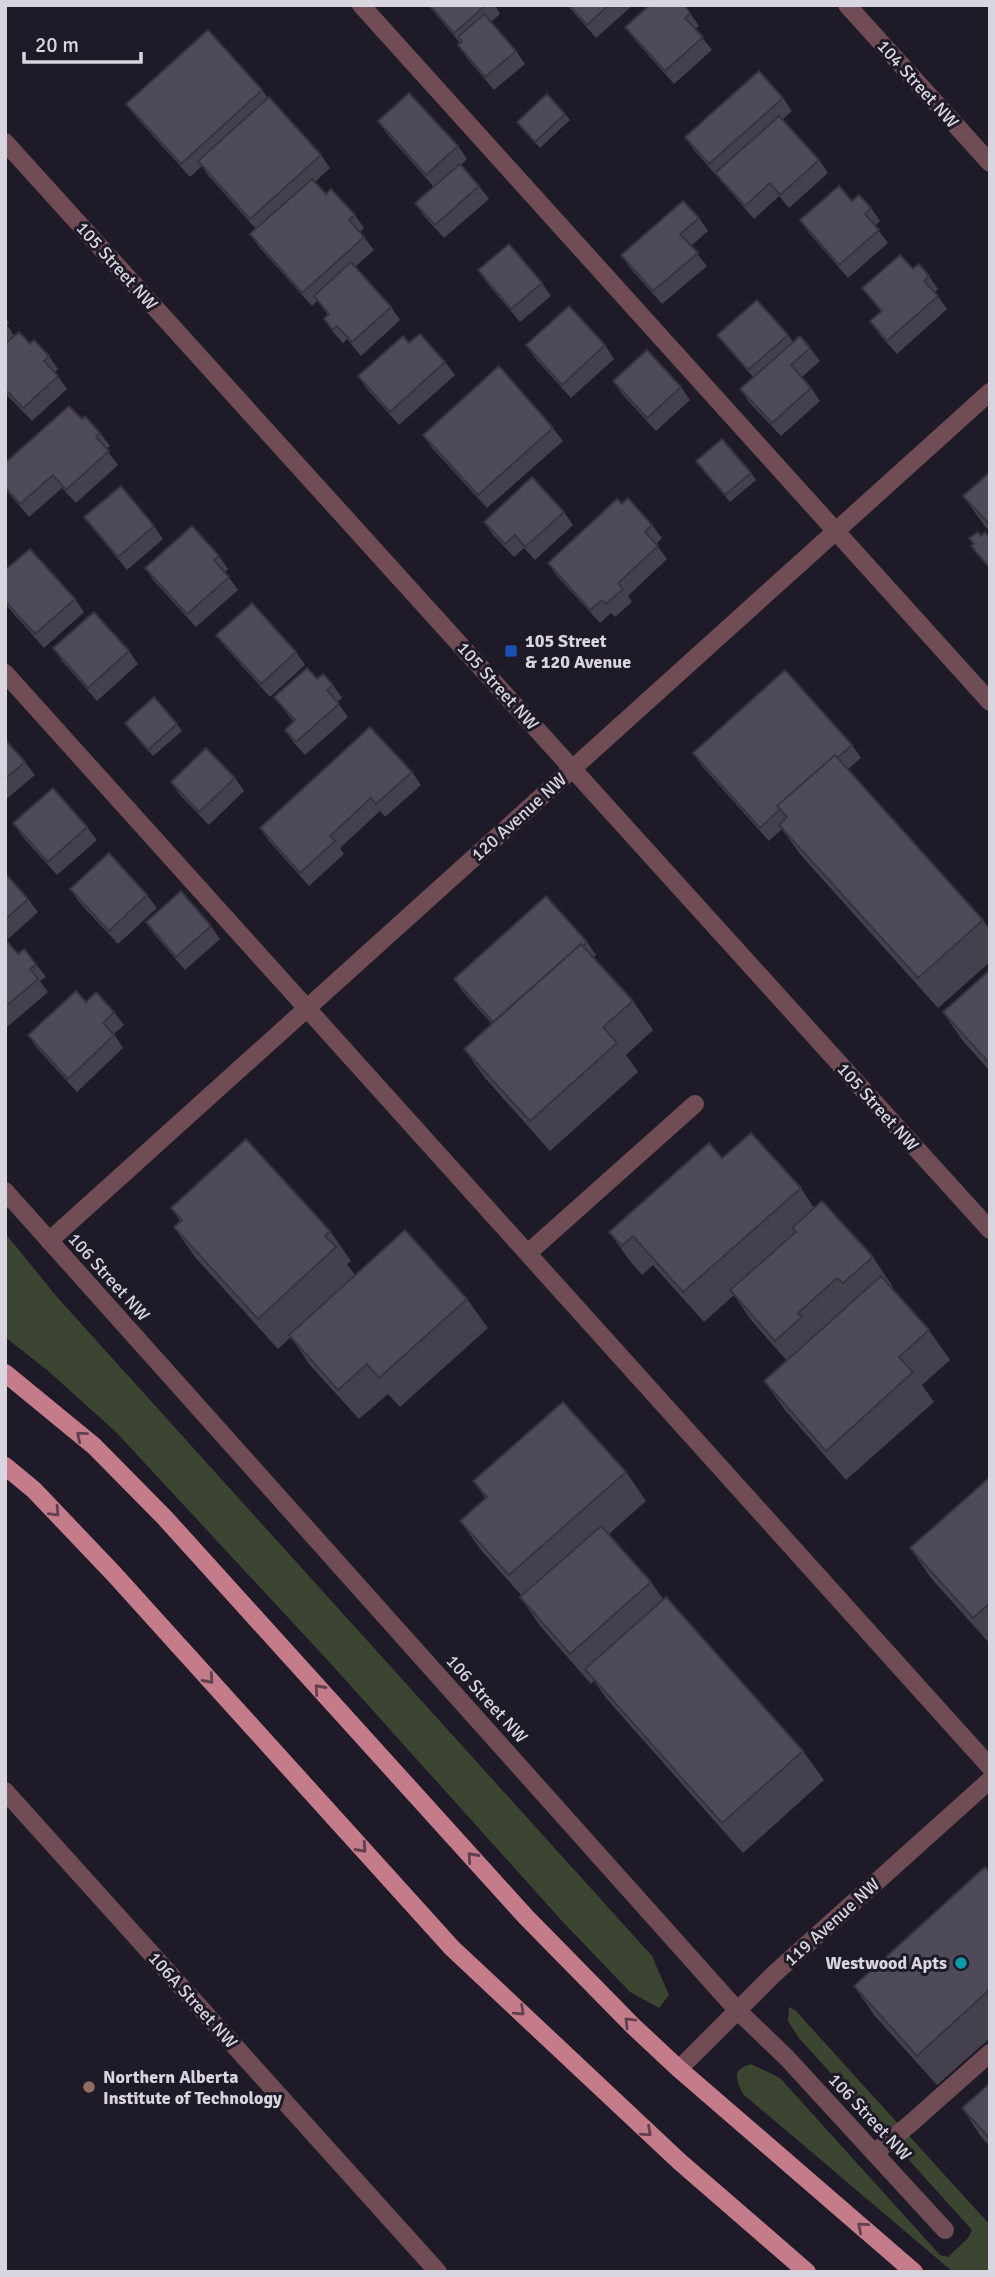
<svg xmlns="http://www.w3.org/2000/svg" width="995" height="2277" font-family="Signika,sans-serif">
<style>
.green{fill:#3b4532}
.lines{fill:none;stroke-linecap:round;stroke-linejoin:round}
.minor{stroke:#704d54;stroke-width:18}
.major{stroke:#c47c8b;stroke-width:18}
.wall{fill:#44404d}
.building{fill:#4f4a59;stroke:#37343e;stroke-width:2}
.oneway{stroke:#61414f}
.transit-dot{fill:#1a4fb4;stroke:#1f1a27;stroke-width:2.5}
.culture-dot{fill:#0f9aa8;stroke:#1f1a27;stroke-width:2.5}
.education-dot{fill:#8d6e63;stroke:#1f1a27;stroke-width:2.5}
.labels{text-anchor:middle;stroke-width:6;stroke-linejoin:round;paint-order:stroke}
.street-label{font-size:18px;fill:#d8d5de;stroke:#1f1a27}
.poi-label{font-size:18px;font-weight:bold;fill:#d8d5de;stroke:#1f1a27;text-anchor:start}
</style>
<rect width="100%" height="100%" fill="#1f1a27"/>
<path class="green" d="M5,1233L57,1297L652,1956L669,1995L659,2008L630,1992L563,1922L332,1665L116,1432L47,1370L5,1337Z
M789,2007L795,2010L990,2225V2272H953L743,2094C736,2079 731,2070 751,2064L780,2078L940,2255L948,2257L968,2238L972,2230L799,2038L788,2021Z"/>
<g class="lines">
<path class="minor" d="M361,5L990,702
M847,5L990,163
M5,142L990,1230
M5,673L990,1767
M5,1191L737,2010L787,2058L945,2230
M49,1241L990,392
M528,1253L695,1104
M5,1791L438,2272
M679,2069L774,1974L990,1780
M874,2153L910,2124L990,2053"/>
<path class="major" d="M5,1373L94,1446L165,1518L526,1917L633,2026L679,2069L914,2272
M5,1466L34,1490L114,1574L452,1948L680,2162L807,2272"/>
</g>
<path class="wall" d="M428,5H495L500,14L491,22L516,51L525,64L494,90L467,58L458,45L460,43Z
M567,5H633L596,38Z
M690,13L699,26L695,29L712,50L674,84L635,40L625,27Z
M262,90L268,98L321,155L330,168L315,182L326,194L355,215L364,228L360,232L374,250L355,267L391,307L400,320L361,356L347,339L343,343L333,332L324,319L328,315L317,301L312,306L259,247L250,234L256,229L207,174L202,166L190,177L136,117L126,104Z
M783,98L792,111L783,119L819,160L828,173L789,208L779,196L754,219L694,150L685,137Z
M565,114L570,120L540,148L517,122Z
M378,121L458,146L467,159L461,165L479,186L489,199L444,238L424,216L415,203L434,187L387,134Z
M852,201L871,208L880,221L875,226L888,243L848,278L809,233L800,220Z
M699,218L708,231L691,246L707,266L662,304L630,268L621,255Z
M913,269L929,276L938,289L935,292L947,309L897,354L879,334L870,321L881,312L862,288Z
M478,270L542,283L551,296L520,322L487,283Z
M5,317L9,323L7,325L14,336L49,356L58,369L55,372L67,389L32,421L5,393Z
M717,335H788L793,342L810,348L820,361L802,377L811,388L820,401L781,436L749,402L740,389L753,377L727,348Z
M409,343L445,362L455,375L399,425L367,389L358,376Z
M526,345H605L614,359L571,398L535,358Z
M613,381L681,387L690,400L656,431L622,394Z
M82,419L100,433L110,446L106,449L118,465L76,503L62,488L29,517L5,489V463Z
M553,428L563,441L487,508L432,448L423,435Z
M696,461L751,473L756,480L730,502Z
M990,472V532L984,525L963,496Z
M622,504L652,525L662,538L656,544L667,559L628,596L632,602L615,617L611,613L600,623L557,576L548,563Z
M564,512L573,525L535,560L524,548L514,557L493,535L484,522Z
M84,517L154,526L163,539L127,570L94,530Z
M219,556L228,569L225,572L238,590L196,627L154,581L145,568Z
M5,570L75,599L84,612L44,648L5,604Z
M216,635L296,652L305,665L270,697L226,648Z
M53,648L129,651L138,664L97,701L62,661Z
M317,679L333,685L342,698L337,702L348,717L305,755L294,743L285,730L294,722L284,710L274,697Z
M125,723L177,724L182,731L153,756Z
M5,739L25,762L35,775L5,800Z
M852,745L861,758L848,769L983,920L990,930V962L938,1008L800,854L782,829L769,841L702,766L693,753Z
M412,772L421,785L385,817L380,811L340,848L344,854L309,886L269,841L260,828Z
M235,778L244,791L209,825L180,795L171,782Z
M13,823L87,827L97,840L57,875L22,836Z
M5,873L28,899L38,912L7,940L18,954L36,964L46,977L40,981L48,992L6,1028Z
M70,889L147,895L157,908L118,944L79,902Z
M146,922L211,926L220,939L185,970L155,935Z
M587,942L596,955L593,958L633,1001L653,1030L626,1055L638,1072L550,1151L485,1078L464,1049L492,1024L463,992L454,979Z
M990,970V1071L963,1041L943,1012Z
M86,1002L114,1012L124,1025L114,1034L123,1048L77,1092L37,1048L28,1035Z
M722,1158L801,1188L814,1208L873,1257L893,1287L892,1288L929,1330L950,1360L922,1385L934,1402L846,1480L785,1410L764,1381L787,1361L751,1320L734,1295L704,1322L653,1265L642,1275L630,1261L609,1232Z
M171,1208L330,1231L351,1261L347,1264L355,1275L467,1299L488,1328L400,1407L388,1394L359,1419L309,1364L291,1337L278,1349L195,1257L174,1227L180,1221Z
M626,1472L646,1501L609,1534L651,1582L663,1599L803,1751L824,1780L743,1853L606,1698L594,1681L591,1684L541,1627L520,1597L522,1596L481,1550L460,1521L485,1498L473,1481Z
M990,1477V1644L931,1578L910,1548Z
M990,1872V2038L937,2085L874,2015L854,1986Z
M990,2083V2146L982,2138L962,2108Z"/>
<path class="building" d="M429,5H486L454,33Z
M569,5H609L587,25Z
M650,5H684L690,13L685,18L703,37L665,71L625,27Z
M484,14L516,51L485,77L458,45L462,41L458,37Z
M208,30L262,90L181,164L126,104Z
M759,71L783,98L709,164L685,137Z
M409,93L458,146L426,175L378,121Z
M547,94L565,114L535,142L517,122Z
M269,97L321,155L250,219L198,161Z
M779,116L819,160L780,195L770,183L745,206L715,173Z
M460,164L479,186L435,225L415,203Z
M312,179L326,194L331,189L355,215L349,220L364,237L302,293L250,234Z
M839,186L852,201L859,195L871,208L865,214L879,230L839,265L800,220Z
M683,201L699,218L680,234L698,253L653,291L621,255Z
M509,244L542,283L511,309L478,270Z
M900,255L913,269L919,264L929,276L924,281L938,296L887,341L870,321L882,311L862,288Z
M351,262L391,307L352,342L337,326L333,330L324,319L329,314L314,296Z
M757,300L788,335L748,370L717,335Z
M569,306L605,345L562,385L526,345Z
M19,332L30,344L34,340L49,356L44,361L58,376L23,408L5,389V344Z
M420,334L445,362L390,412L358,376L403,336L409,343Z
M800,336L810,348L791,365L811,388L772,423L740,389Z
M647,350L681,387L647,418L613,381Z
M499,366L553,428L478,495L423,435Z
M69,406L82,419L85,416L100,433L96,437L109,451L66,490L53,475L20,504L5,487V463Z
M722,439L751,473L725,495L696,461Z
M990,472V525L963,496Z
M532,477L564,512L525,547L515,535L505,544L484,522Z
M121,486L154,526L118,557L84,517Z
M628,498L652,525L645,532L658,546L618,583L623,589L606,604L602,600L590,610L548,563L617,499L622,504Z
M192,526L219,556L214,560L229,577L187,614L145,568Z
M978,532L981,536L985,532L990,538V565L988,566L971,546L974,544L969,538Z
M30,549L75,599L35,634L5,601V570Z
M252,603L296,652L261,684L216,635Z
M94,612L129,651L88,688L53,648Z
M307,668L317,679L323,674L333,685L327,690L339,704L296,742L285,730L295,720L274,697Z
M785,670L852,745L837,758L835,755L777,806L780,809L760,828L693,753Z
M154,697L177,724L148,750L125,723Z
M370,727L412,772L376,804L371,798L330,836L335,841L300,873L260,828Z
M5,739L25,762L5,779Z
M206,748L235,778L199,812L171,782Z
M835,755L983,920L918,978L779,825L787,817L777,806Z
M53,788L87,827L48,862L13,823Z
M109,853L147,895L109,931L70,889Z
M5,873L28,899L5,920Z
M181,891L211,926L176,957L146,922Z
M546,896L587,942L583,946L581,944L493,1022L454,979Z
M5,940H6L18,954L24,949L36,964L30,969L38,979L5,1007Z
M581,944L633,1001L603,1027L617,1043L530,1121L464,1049Z
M990,970V1064L943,1012Z
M76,991L86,1002L96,992L114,1012L103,1023L114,1035L68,1079L28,1035Z
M751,1133L801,1188L683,1292L633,1236L622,1246L609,1232L709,1143L722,1158Z
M246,1139L330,1231L325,1236L336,1247L258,1319L174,1227L182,1220L171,1208Z
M822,1201L873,1257L843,1283L837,1278L798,1313L802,1317L775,1341L730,1290L796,1232L792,1228Z
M405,1230L467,1299L379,1378L367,1364L338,1390L289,1335Z
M881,1276L929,1330L899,1357L913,1372L826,1451L764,1381Z
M563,1402L626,1472L509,1575L460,1521L487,1497L473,1481Z
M990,1477V1603L973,1618L910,1548Z
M601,1526L651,1582L570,1654L520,1597Z
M666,1597L803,1751L722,1823L585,1669Z
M985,1867L990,1872V1989L917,2056L854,1986Z
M990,2083V2139L962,2108Z"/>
<defs><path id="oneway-chevron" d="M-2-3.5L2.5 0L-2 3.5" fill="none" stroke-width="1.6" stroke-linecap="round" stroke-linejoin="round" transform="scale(1.75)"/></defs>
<g class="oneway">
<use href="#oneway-chevron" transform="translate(81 1436) rotate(-140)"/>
<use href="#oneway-chevron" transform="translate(55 1512) rotate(46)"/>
<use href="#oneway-chevron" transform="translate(209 1679) rotate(48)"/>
<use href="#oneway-chevron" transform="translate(319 1689) rotate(-132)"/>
<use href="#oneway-chevron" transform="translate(362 1848) rotate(48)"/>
<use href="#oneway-chevron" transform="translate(472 1857) rotate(-132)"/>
<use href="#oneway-chevron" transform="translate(520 2011) rotate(43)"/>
<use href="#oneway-chevron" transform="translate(629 2022) rotate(-135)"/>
<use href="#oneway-chevron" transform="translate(647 2132) rotate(42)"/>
<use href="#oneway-chevron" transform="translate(862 2227) rotate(-139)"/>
</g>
<rect class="transit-dot" x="504" y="644" width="14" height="14" rx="3.5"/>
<circle class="culture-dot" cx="961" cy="1963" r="7"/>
<circle class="education-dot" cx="89" cy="2087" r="7"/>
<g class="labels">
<g class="street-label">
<text transform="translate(918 84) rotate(48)" y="6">104 Street NW</text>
<text transform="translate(117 266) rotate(48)" y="6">105 Street NW</text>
<text transform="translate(498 686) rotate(48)" y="6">105 Street NW</text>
<text transform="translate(519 817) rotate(-42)" y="6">120 Avenue NW</text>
<text transform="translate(878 1107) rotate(48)" y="6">105 Street NW</text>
<text transform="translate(109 1277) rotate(48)" y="6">106 Street NW</text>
<text transform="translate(487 1699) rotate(48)" y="6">106 Street NW</text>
<text transform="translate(832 1922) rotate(-42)" y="6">119 Avenue NW</text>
<text transform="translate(193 2000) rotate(48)" y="6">106A Street NW</text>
<text transform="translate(870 2117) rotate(47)" y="6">106 Street NW</text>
</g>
<g class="poi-label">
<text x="525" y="647">105 Street<tspan x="525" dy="21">&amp; 120 Avenue</tspan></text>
<text x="947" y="1969" text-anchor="end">Westwood Apts</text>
<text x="103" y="2083">Northern Alberta<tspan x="103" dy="21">Institute of Technology</tspan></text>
</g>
</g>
<rect width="995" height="2277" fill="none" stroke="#d8d5de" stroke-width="14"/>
<path d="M24 52v10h117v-10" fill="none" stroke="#d8d5de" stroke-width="3.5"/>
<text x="35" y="52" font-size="21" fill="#d8d5de" stroke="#1f1a27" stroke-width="5" paint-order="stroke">20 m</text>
</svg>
